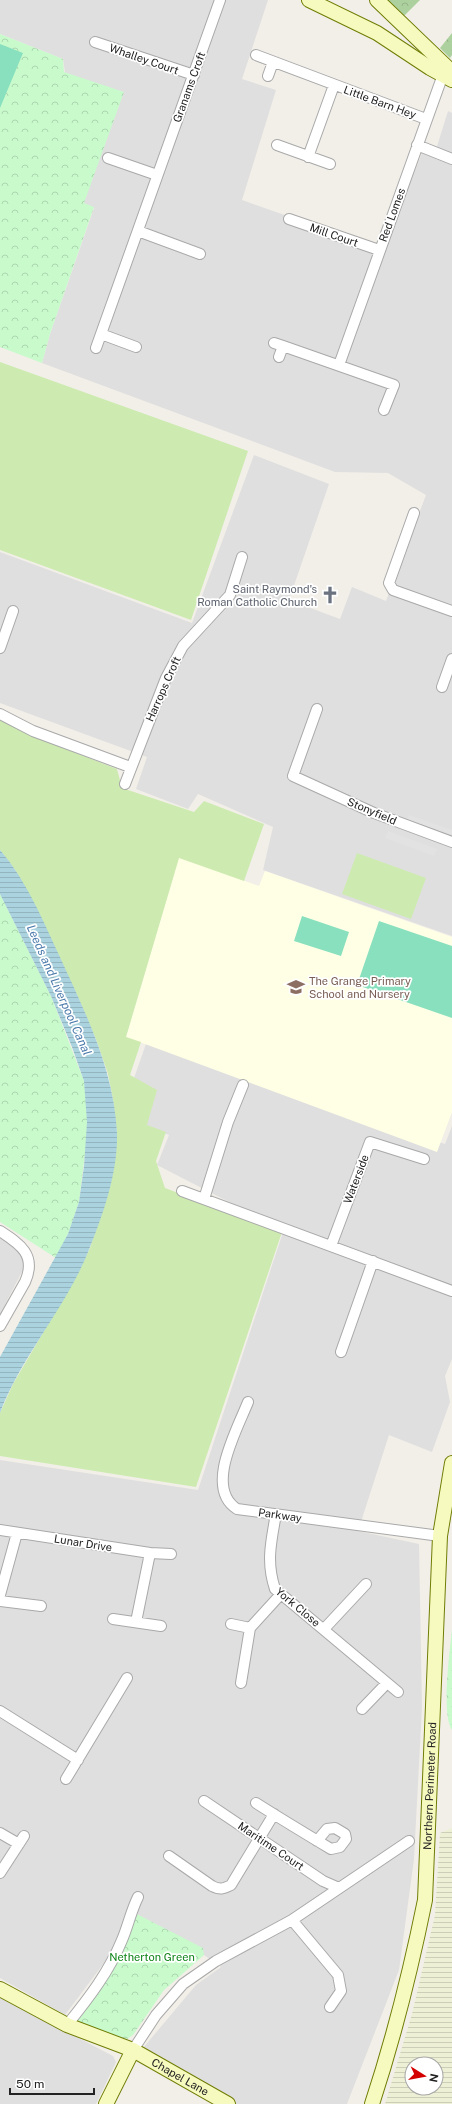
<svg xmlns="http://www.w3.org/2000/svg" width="452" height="2104" font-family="'Public Sans',sans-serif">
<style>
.residential{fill:#e0dfdf}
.education{fill:#ffffe5}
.farmland{fill:url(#farmland-rules);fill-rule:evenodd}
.grass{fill:#cdebb0}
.forest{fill:url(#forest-crowns)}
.park{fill:url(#park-crowns)}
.pitch{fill:#88e0be}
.parking{fill:#e2e2e2}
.water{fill:url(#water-rules)}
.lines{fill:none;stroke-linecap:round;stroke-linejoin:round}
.street-casing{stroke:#a9a9a9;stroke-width:12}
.secondary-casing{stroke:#707d05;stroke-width:16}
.street{stroke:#fff;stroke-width:10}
.secondary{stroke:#f7fabf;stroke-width:14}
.labels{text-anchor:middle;stroke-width:3.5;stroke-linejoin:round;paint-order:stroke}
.street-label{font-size:11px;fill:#222;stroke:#fff}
.worship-label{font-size:11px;fill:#5b616d;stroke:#fff;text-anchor:end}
.education-label{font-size:11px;fill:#785e54;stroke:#fff;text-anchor:start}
.park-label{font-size:11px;fill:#0c8416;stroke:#fff}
.water-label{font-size:12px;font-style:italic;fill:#4a7aab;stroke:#fff}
</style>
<defs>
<pattern id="farmland-rules" width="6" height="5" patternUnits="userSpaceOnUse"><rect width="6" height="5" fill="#eef0d5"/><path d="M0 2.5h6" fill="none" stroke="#ccceb7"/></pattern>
<pattern id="forest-crowns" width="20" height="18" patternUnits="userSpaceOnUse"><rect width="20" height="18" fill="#add19e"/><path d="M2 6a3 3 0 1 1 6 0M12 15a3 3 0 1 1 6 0" fill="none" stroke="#95b388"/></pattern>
<pattern id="park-crowns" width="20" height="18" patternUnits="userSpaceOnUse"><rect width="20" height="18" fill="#c8facc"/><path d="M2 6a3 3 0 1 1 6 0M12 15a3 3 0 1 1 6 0" fill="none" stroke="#acd6af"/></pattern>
<pattern id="water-rules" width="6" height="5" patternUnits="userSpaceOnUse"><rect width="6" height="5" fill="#aad3df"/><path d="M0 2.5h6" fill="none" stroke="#92b5bf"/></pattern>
</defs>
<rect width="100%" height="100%" fill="#f2efe9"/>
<path class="residential" d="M0,0H268L242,79L276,90L242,200L383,250L422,153L434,156L448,111L452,113V936L263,870L273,827L198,794L188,809L136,789L147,757L0,703V552L192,623L254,455L329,484L289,600L340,619L352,587L386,601L426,495L388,473L335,472L42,363L50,334L94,208L84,204L63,59L0,34Z
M147,1041L445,1144L452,1126V1359L445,1376L450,1402L432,1452L389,1435L358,1531L419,1544L422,1707L414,1859L399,1970L347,2104H233L143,2048L196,1985L221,1967L204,1955L134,1923L65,2015L0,1978V1460L198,1490L285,1226L227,1201L157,1165L169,1135L146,1126L133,1081Z
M0,1236L20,1248L25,1266L0,1314Z
M0,1997L113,2056L116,2062L96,2104H0Z"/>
<path class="education" d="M179,857L259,886L265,871L452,937V1112L437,1152L126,1037Z"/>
<path class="farmland" d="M452,1828V2104H385L412,2014L435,1915L440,1833ZM412,2064H436V2088H412Z"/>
<path class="grass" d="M0,362L248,451L191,620L0,550Z
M0,718L30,735L117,769L122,788L194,812L204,801L264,824L244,881L179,858L126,1037L141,1042L130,1075L157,1090L147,1125L166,1132L156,1161L165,1188L282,1232L196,1487L0,1456V1413L13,1384L78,1273L90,1248L112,1177L117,1134L113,1099L108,1074L97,1042L79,999L16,871L0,850Z
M357,853L426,878L411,919L342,894Z"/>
<path class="forest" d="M386,0H420L403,17Z
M452,33V55L450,58L440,48Z"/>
<path class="park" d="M0,34L63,59L64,72L124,92L84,203L94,207L50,334L42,363L0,347Z
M0,894L51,996L84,1081L87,1098V1137L79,1202L68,1234L56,1258L0,1222Z
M452,1629V1730C441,1714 450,1650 452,1629Z
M133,1912L203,1948L204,1955L164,1990L133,2035L127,2039H122L77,2022L103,1983Z"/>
<path class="pitch" d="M0,44L23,53L0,108Z
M302,916L349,932L341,956L294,941Z
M379,921L452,946V1018L357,985Z"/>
<path class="parking" d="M409,815L452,830V839L406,822Z
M388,831L437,849L434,856L385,838Z"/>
<path class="water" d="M0,850C26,880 42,918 59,955C85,1012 114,1069 117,1133C118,1171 104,1212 90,1247C68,1306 22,1354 0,1413V1357L68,1234L79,1202L84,1166L87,1122L84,1081L72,1047L51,996L0,894Z"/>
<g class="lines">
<g class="street-casing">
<path id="street" d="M95,42L194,75
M256,55L426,119
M268,76L273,62
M277,145L330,164
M417,145L452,159
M308,157L334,85
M108,158L157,175
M289,219L379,250
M138,231L200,254
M101,334L136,347
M274,343L283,346L279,357
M283,346L394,385L384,410
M96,348L220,0
M339,365L445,69
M414,513L389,583L393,590L452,611
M0,648L13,611
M442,687L452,659
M317,709L293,776L374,813L452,842
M0,714L33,731L130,767
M125,784L166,678L183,646L230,595L242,557
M182,1191L452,1291
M204,1199L228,1122L243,1085
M0,1231C20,1244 37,1255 25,1282L0,1326
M331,1246L370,1142L424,1159
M341,1352L373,1261
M248,1402C237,1430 204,1488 237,1509L440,1536
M276,1514C271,1542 266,1562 275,1589L398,1692
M0,1530L150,1553L171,1554
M0,1595L17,1533
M0,1601L41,1606
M113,1619L161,1626
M136,1622L150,1553
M231,1624L250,1628
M324,1629L366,1584
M241,1683L250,1628L281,1594
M362,1709L387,1683
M0,1711L78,1760
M66,1779L127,1678
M204,1801L323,1881L339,1888
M256,1803C281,1819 306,1834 331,1849L340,1847L346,1839L345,1834L335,1828L327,1829L317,1841
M0,1833L19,1844
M169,1856L212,1886C220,1890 223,1889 231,1885L274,1814
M0,1873L24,1836
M292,1920L338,1975L341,1991L330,2007
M67,2025C88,1999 109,1972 122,1940C128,1926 131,1911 138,1897
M133,2050L156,2015L183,1984L216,1961L292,1920L409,1841"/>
</g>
<g class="secondary-casing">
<g id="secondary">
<path d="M309,0L377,33L430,68L452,80"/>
<path d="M377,0L452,72"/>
<path id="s1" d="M0,1989L67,2025L133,2050L228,2104"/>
<path d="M106,2104L133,2050"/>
<path id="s2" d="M372,2104C394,2037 411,1969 425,1900L440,1536L452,1463"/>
</g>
</g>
<use href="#street" class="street"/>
<use href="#secondary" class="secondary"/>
</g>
<defs>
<g id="church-bare" transform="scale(1.38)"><path d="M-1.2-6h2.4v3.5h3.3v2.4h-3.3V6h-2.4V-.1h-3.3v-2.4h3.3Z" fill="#6b7280" stroke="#fff" stroke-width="2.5" paint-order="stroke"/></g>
<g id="school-bare" transform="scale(1.38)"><path d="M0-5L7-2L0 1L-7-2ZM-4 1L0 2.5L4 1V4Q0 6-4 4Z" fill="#8d6e63" stroke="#fff" stroke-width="2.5" paint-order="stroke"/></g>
</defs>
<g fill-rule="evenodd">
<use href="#church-bare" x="330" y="595"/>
<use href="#school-bare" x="296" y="987"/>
</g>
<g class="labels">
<g class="street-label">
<text transform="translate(144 59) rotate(19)" y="4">Whalley Court</text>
<text transform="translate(189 87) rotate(-70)" y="4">Granams Croft</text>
<text transform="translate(380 102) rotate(20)" y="4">Little Barn Hey</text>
<text transform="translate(392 215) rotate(-70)" y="4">Red Lomes</text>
<text transform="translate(334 235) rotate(19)" y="4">Mill Court</text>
<text transform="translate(163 689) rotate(-66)" y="4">Harrops Croft</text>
<text transform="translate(372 811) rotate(23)" y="4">Stonyfield</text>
<text transform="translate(356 1179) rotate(-69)" y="4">Waterside</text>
<text transform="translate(280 1515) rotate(8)" y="4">Parkway</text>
<text transform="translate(83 1543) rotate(9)" y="4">Lunar Drive</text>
<text transform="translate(298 1607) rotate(40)" y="4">York Close</text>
<text dy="4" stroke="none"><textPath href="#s2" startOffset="325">Northern Perimeter Road</textPath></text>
<text transform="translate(271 1846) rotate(34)" y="4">Maritime Court</text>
<text dy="4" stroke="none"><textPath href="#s1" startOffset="201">Chapel Lane</textPath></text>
</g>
<g class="worship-label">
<text x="317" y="593">Saint Raymond's<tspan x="317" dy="13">Roman Catholic Church</tspan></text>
</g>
<g class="education-label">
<text x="309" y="985">The Grange Primary<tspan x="309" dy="13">School and Nursery</tspan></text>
</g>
<g class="park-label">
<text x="152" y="1961">Netherton Green</text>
</g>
<g class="water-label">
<text transform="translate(59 990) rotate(66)" y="4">Leeds and Liverpool Canal</text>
</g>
</g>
<g transform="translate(424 2076) rotate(101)"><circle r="19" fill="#ffffff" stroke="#a7a7a7"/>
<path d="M0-3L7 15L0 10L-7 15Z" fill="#d40000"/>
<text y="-6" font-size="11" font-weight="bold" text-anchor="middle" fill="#222222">N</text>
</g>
<path d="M10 2088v6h84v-6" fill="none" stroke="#222222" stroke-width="2"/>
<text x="16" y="2088" font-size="12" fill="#222222" stroke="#ffffff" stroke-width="3" paint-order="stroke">50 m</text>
</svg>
